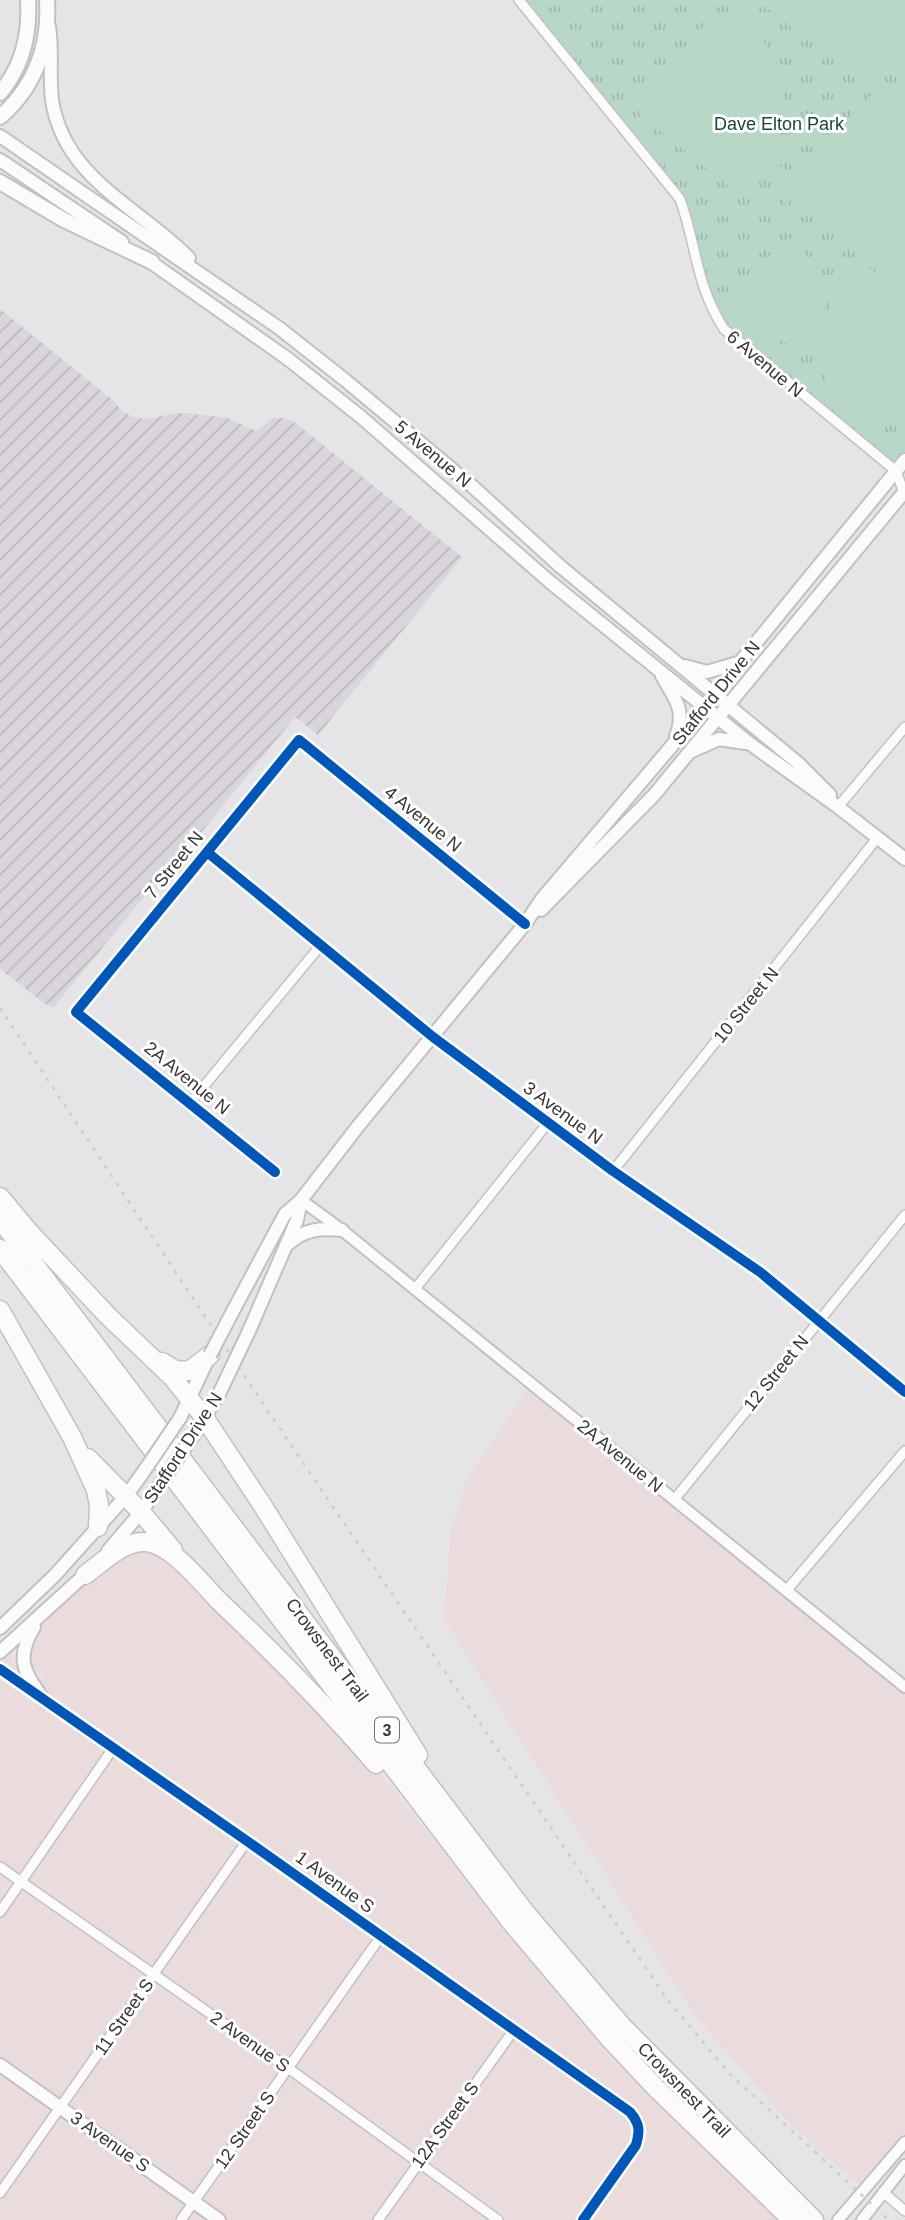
<svg xmlns="http://www.w3.org/2000/svg" width="905" height="2220" font-family="Helvetica,sans-serif">
<style>
.commercial{fill:#eadbdc}
.industrial{fill:url(#industrial-furrows)}
.grass{fill:url(#grass-tufts)}
.pitch{fill:#b7d7c7}
.lines{fill:none;stroke-linecap:round;stroke-linejoin:round}
.minor-casing{stroke:#c2c1c2;stroke-width:12}
.tertiary-casing{stroke:#c2c1c2;stroke-width:14}
.secondary-casing{stroke:#c2c1c2;stroke-width:16}
.primary-casing{stroke:#c2c1c2;stroke-width:18}
.motorway-casing{stroke:#c2c1c2;stroke-width:21}
.minor{stroke:#fbfbfb;stroke-width:9}
.tertiary{stroke:#fbfbfb;stroke-width:10}
.secondary{stroke:#fbfbfb;stroke-width:12}
.primary{stroke:#fbfbfb;stroke-width:14}
.motorway{stroke:#fbfbfb;stroke-width:18}
.rail{stroke:#cdcccd;stroke-width:2.5;stroke-dasharray:3.5 7;stroke-linecap:butt}
.secondary-bridge-casing{stroke:#c2c1c2;stroke-width:16;stroke-linecap:butt}
.secondary-bridge{stroke:#fbfbfb;stroke-width:12}
.cycleway-casing{stroke:#fff;stroke-width:15}
.cycleway{stroke:#0057b8;stroke-width:10}
.labels{text-anchor:middle;stroke-width:6;stroke-linejoin:round;paint-order:stroke}
.shield{fill:#fff;stroke:#727272;stroke-width:2}
.shield-label{font-size:16px;font-weight:bold;fill:#363536}
.park-label{font-size:18px;fill:#184832;stroke:#fff}
.street-label{font-size:18px;fill:#363536;stroke:#fff}
</style>
<defs>
<pattern id="industrial-furrows" width="10" height="10" patternUnits="userSpaceOnUse" patternTransform="scale(1.75)"><rect width="10" height="10" fill="#dad5dc"/><path d="M-1 1l2-2M0 10L10 0M9 11l2-2" fill="none" stroke="#bcb7bd"/></pattern>
<pattern id="grass-tufts" width="24" height="20" patternUnits="userSpaceOnUse" patternTransform="scale(1.75)"><rect width="24" height="20" fill="#b7d7c7"/><path d="M3 7l-1-3M5 7V3M7 7l1-3M15 17l-1-3M17 17v-4M19 17l1-3" fill="none" stroke="#9eb9ac"/></pattern>
</defs>
<rect width="100%" height="100%" fill="#e5e4e6"/>
<path class="commercial" d="M532,1384L905,1687V2142L865,2190L790,2123L696,2017L444,1619L451,1529L466,1482Z
M136,1546L157,1547L348,1736L508,1928L783,2220H0V1664L9,1655L44,1681L28,1658V1650L37,1626L87,1581Z"/>
<path class="industrial" d="M0,309L114,401L121,410L132,417L146,419L178,413L194,414L227,418L256,431L273,418H284L293,421L462,557L318,735L295,717L199,835L196,833L54,1007L45,1004L0,969Z"/>
<path class="grass" d="M519,0H905V460L896,471L741,345L712,310L679,199Z"/>
<path class="pitch" d="M756,0H905V69L858,76Z
M711,16L750,24C782,56 792,104 776,146C773,154 770,166 764,171C755,178 739,182 729,187L643,117H640L638,103L649,88L652,90Z
M883,84L905,105V265L902,269L793,198L787,205L776,195L775,175L781,166L790,174Z
M788,238L817,265L824,299V314L821,324L799,351L760,327L733,306V294L748,275Z
M856,261L905,291V399L877,429L832,391C802,347 834,300 856,261Z"/>
<g class="lines">
<g class="minor-casing">
<path id="minor" d="M519,0L680,199C697,246 695,284 724,329L896,471L905,496
M838,807L905,727
M207,852L433,1037L613,1171L760,1272L905,1392
M190,1103L321,945
M613,1171L878,837
M275,1172L76,1012L299,740L525,924
M415,1289L547,1124
M674,1500L905,1215
M786,1591L905,1451
M0,1669L247,1841L630,2112C640,2124 640,2131 636,2145L583,2220
M0,1867L288,2068L498,2220
M0,1912L114,1747
M883,2192L905,2211
M0,2193L247,1841
M181,2220L381,1936
M378,2220L513,2031"/>
</g>
<g class="tertiary-casing">
<path id="tertiary" d="M301,1200L342,1230L905,1687
M838,2220L905,2142
M862,2220L905,2165"/>
</g>
<g class="secondary-casing">
<path id="secondary" d="M49,26C53,51 49,76 52,100C64,179 139,207 189,258
M0,136L279,328L345,380L472,486L561,567L798,763L830,795
M0,160L122,242
M145,258L288,359L361,417L550,582L749,743L838,807L905,859
M685,666L707,672L741,662
M662,676C675,699 686,710 676,736
M692,751L719,739L745,743
M541,910L654,795L905,491
M288,1244C305,1229 319,1228 342,1230
M234,1309L285,1214L301,1200L359,1125L525,924L541,900L670,748L905,460
M249,1331L297,1220L301,1200
M180,1418L208,1359
M193,1436L219,1394
M108,1551L141,1512L155,1492
M34,1627C15,1659 24,1671 43,1699
M0,1628L55,1575L126,1496L142,1474
M0,1652L90,1570
M0,2065L219,2220"/>
</g>
<g class="primary-casing">
<path id="primary" d="M0,93C23,66 30,34 28,0
M0,117C35,87 50,45 47,0
M0,182L64,220L152,262"/>
</g>
<g class="motorway-casing">
<path id="motorway" d="M0,1197L30,1233L108,1316L172,1377L204,1417L261,1503L418,1755
M0,1219L525,1912L623,2027L814,2220
M0,1249L511,1922L609,2038L656,2088L792,2220
M0,1310L72,1437L96,1490L99,1505L98,1527
M162,1362L175,1370L189,1371L210,1355
M88,1458L141,1512L173,1550
M85,1575C102,1563 124,1540 146,1542C172,1544 202,1584 220,1602C275,1654 327,1707 376,1764"/>
</g>
<use href="#minor" class="minor"/>
<use href="#tertiary" class="tertiary"/>
<use href="#secondary" class="secondary"/>
<use href="#primary" class="primary"/>
<use href="#motorway" class="motorway"/>
<path class="rail" d="M0,1008L272,1417L669,2002L730,2074L889,2220"/>
<g class="secondary-bridge-casing">
<path id="secondary-bridge" d="M210,1355L234,1309
M219,1394L249,1331
M142,1474L180,1418
M155,1492L193,1436"/>
</g>
<use href="#secondary-bridge" class="secondary-bridge"/>
<g class="cycleway-casing">
<path id="cycleway" d="M207,852L433,1037L613,1171L760,1272L905,1392
M275,1172L76,1012L299,740L525,924
M0,1669L247,1841L630,2112C640,2124 640,2131 636,2145L583,2220"/>
</g>
<use href="#cycleway" class="cycleway"/>
</g>
<g class="labels">
<rect class="shield" x="375" y="1717.5" width="24" height="25" rx="5"/>
<g class="shield-label">
<text x="387" y="1736">3</text>
</g>
<g class="park-label">
<text x="779" y="130">Dave Elton Park</text>
</g>
<g class="street-label">
<text transform="translate(765 364) rotate(40)" y="6">6 Avenue N</text>
<text transform="translate(433 454) rotate(40)" y="6">5 Avenue N</text>
<text transform="translate(716 693) rotate(-51)" y="6">Stafford Drive N</text>
<text transform="translate(423 819) rotate(39)" y="6">4 Avenue N</text>
<text transform="translate(174 865) rotate(-51)" y="6">7 Street N</text>
<text transform="translate(746 1005) rotate(-51)" y="6">10 Street N</text>
<text transform="translate(187 1078) rotate(39)" y="6">2A Avenue N</text>
<text transform="translate(563 1113) rotate(36)" y="6">3 Avenue N</text>
<text transform="translate(776 1373) rotate(-51)" y="6">12 Street N</text>
<text transform="translate(183 1448) rotate(-57)" y="6">Stafford Drive N</text>
<text transform="translate(620 1456) rotate(39)" y="6">2A Avenue N</text>
<text transform="translate(327 1650) rotate(53)" y="6">Crowsnest Trail</text>
<text transform="translate(335 1882) rotate(36)" y="6">1 Avenue S</text>
<text transform="translate(124 2017) rotate(-55)" y="6">11 Street S</text>
<text transform="translate(250 2042) rotate(35)" y="6">2 Avenue S</text>
<text transform="translate(684 2090) rotate(46)" y="6">Crowsnest Trail</text>
<text transform="translate(445 2125) rotate(-54)" y="6">12A Street S</text>
<text transform="translate(245 2130) rotate(-55)" y="6">12 Street S</text>
<text transform="translate(110 2142) rotate(35)" y="6">3 Avenue S</text>
</g>
</g>
</svg>
